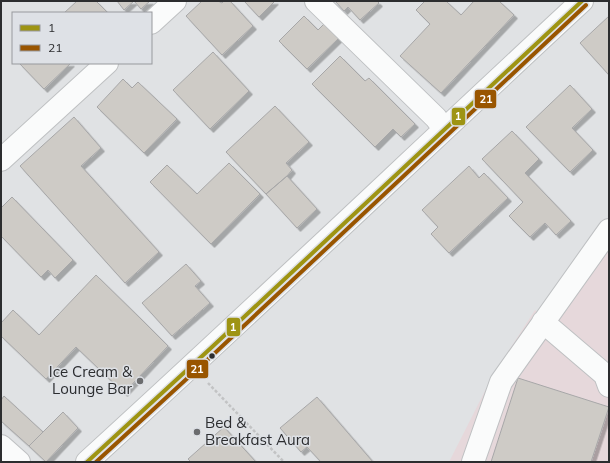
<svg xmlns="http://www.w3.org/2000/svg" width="610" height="463" font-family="Mulish,sans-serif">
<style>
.education{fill:#e6d8db}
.building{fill:#cecbc6;stroke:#a7a7a8;filter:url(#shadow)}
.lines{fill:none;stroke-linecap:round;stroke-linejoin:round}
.minor-casing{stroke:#bec0c2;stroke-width:24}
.path{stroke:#c2c3c4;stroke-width:2.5;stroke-dasharray:3 2;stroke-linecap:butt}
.minor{stroke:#fafbfb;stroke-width:22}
.bus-1-casing{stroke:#dee1e6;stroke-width:7}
.bus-2-casing{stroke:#dee1e6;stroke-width:7}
.bus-1{stroke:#9e9413;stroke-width:4}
.bus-2{stroke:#950;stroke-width:4}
.bus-dot{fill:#2c2d2f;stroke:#dee1e6;stroke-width:1.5}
.poi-dot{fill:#6b6c6e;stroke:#dee1e6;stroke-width:1.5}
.labels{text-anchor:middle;stroke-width:3;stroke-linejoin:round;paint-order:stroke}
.poi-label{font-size:15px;fill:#2c2d2f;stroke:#dee1e6;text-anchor:end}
.line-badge{stroke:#dee1e6;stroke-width:1.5}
.badge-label{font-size:11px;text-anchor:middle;font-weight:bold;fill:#fff}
</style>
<defs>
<filter id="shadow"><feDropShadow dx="3.5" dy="3.5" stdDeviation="0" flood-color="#0004"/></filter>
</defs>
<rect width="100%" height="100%" fill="#e0e2e4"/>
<path class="education" d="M609,242V462H449L493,375L535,310L555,325Z"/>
<path class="building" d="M77,1H96L108,13H64Z
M117,1H150L141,9L134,1L124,10Z
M202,1H218L222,3L224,1H230L253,26L222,55L186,16Z
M244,1H275L259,17Z
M335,1H377L379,3L360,20L348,7L344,11Z
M425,1H446L461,15L474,1H499L514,15L441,93L400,56L430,24L416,10Z
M304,16L318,30L325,23L339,38L307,69L279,41Z
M609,16V74H608L580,43Z
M213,52L249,91L210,129L173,90Z
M340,56L365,81L369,78L415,124L401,137L393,129L375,147L312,84Z
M19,63H71L44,89Z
M123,79L132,88L138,82L177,119L144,153L97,107Z
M570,85L592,109L572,128L593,150L570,172L526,127Z
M275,106L309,142L286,163L292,170L287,176L266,194L226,152Z
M74,117L101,148L81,166L159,252L125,283L20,166Z
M512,131L539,159L525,173L571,221L556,235L545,223L530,237L509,216L523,202L482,159Z
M229,163L260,194L211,244L150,182L167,165L197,194Z
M469,166L479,178L484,173L508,198L449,253L431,234L438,227L422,210Z
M287,176L317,209L297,228L266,194Z
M12,197L73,260L55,278L48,270L41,277L1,236V208Z
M186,264L201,281L195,286L210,303L172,336L142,303Z
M96,275L142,320L168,346L124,393L76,347L46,379L1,336V323L13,310L39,335Z
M518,378L609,407L591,462H491Z
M4,396L43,432L29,446L1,421V400Z
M317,397L373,462H321L307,447L301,452L280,428Z
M63,412L78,428L46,462L29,446Z
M224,427L256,462H191L188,459Z"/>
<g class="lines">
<g class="minor-casing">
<path id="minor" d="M316,1L436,118L444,129
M151,23L175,1
M1,160L107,63
M543,322L605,375L609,386
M1,446L19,462
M87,462C254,310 417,154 582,1
M473,462L501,382L609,230"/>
</g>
<path class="path" d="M208,383L284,462"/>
<use href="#minor" class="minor"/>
<g class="bus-1-casing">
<path id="bus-1" d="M87,462L212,347L582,1"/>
</g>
<g class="bus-2-casing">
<path id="bus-2" d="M96,462L216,352L586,5"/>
</g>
<use href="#bus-1" class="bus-1"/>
<use href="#bus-2" class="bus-2"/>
</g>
<circle class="bus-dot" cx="212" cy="356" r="3.5"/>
<g class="poi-dot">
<circle cx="140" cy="381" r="4"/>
<circle cx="197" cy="432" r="4"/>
</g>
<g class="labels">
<g class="poi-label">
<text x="132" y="377">Ice Cream &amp;<tspan x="132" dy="17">Lounge Bar</tspan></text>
<text x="205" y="428" text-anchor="start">Bed &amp;<tspan x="205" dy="17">Breakfast Aura</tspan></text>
</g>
</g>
<g class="line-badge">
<rect x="474" y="89" width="23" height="20" rx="4" fill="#950"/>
<rect x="451" y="107" width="15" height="19" rx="4" fill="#9e9413"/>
<rect x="226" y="317" width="15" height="20" rx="4" fill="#9e9413"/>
<rect x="186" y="359" width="23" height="20" rx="4" fill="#950"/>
</g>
<g class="badge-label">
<text x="486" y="103">21</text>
<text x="458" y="120">1</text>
<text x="233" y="331">1</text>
<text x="197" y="373">21</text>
</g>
<rect width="610" height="463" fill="none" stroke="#2c2d2f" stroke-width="4"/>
<rect x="12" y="12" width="140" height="52" fill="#dee1e6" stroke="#97999d"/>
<rect x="20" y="25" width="20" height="6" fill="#9e9413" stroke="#97999d"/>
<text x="48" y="32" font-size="12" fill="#2c2d2f">1</text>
<rect x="20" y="45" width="20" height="6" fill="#995500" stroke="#97999d"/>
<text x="48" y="52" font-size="12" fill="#2c2d2f">21</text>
</svg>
